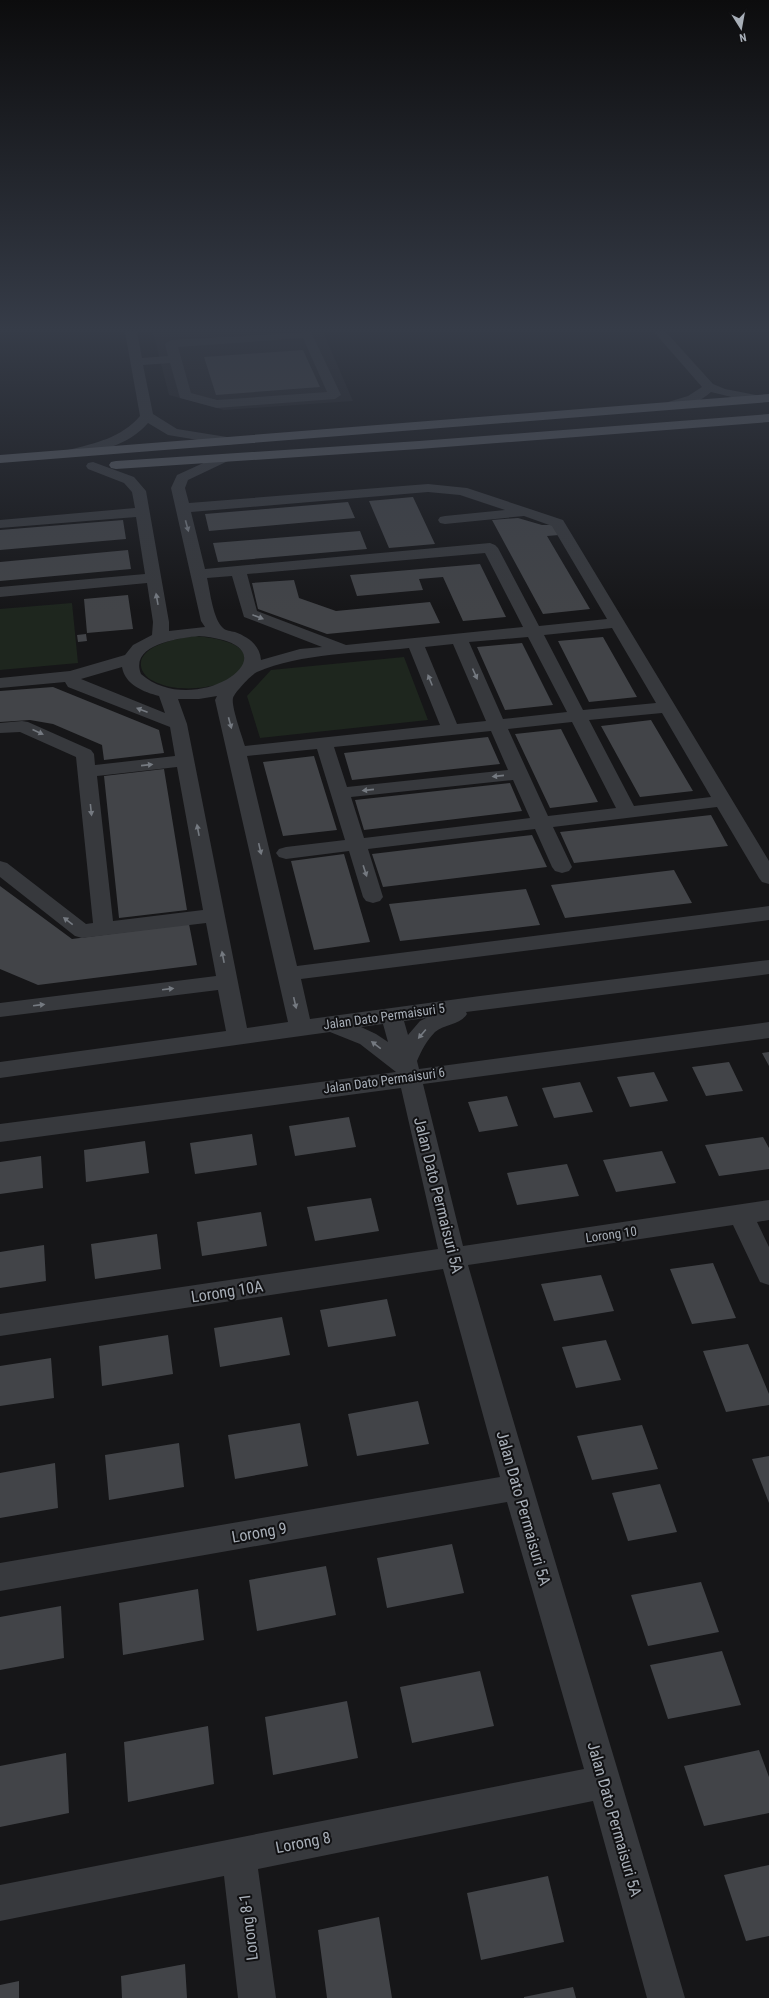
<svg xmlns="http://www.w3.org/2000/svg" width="769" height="1998" font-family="'Roboto Condensed',sans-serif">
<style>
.built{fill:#222225}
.green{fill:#1e261e}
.building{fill:#424448}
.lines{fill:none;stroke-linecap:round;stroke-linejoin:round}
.minor{fill:#37393d;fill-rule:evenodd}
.major{fill:#53565c;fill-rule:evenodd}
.oneway{fill:#757a81}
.labels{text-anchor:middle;stroke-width:4;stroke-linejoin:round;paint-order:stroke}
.street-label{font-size:13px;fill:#a8afb8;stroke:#111113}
.near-street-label{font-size:16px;fill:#a8afb8;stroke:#111113}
</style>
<rect width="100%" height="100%" fill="#161618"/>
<path class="built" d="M153,332H323L353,401L224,410L169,395Z"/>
<path class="green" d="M72,603L78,663L0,670V609Z
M194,636C208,637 258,642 242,668C230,689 184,692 163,685C155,682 146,679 142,670C133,646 179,638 194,636Z
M404,657L428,720L260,738L247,696L271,670Z"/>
<path class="building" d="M303,350L320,387L216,395L204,357Z
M413,497L435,544L389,548L369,501Z
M348,502L355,518L209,531L205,514Z
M518,518L542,525H552L559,535L547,536L590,609L543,614L492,520Z
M123,520L126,539L0,550V530Z
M360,531L367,549L218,562L213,543Z
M128,550L131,569L0,581V562Z
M480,564L506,617L463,621L443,577L419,579L423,590L357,596L350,575Z
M294,580L299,598L336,611L430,602L440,623L327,634L258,609L252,583Z
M128,595L133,629L87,633L84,599Z
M86,634L87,641L78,642L77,635Z
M603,637L637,697L589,702L558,641Z
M522,643L553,705L505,710L477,647Z
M53,687L159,730L164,753L104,760L102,745L53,724L30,720L0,722V691Z
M651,720L693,791L640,797L601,726Z
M561,729L598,802L550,808L515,734Z
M488,737L500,764L352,780L344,753Z
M314,756L337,830L283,836L263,762Z
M164,769L187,910L119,918L104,776Z
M510,783L522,811L364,830L355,800Z
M711,815L728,846L574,863L560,832Z
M532,835L547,867L383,887L372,854Z
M344,854L370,942L314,950L291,861Z
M674,870L692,903L565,918L551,885Z
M0,886L72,939L189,924L197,965L38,985L0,969Z
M526,889L540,925L400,941L389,904Z
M769,1052V1066L762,1053Z
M729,1062L743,1091L706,1096L692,1067Z
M654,1072L668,1101L630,1107L617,1077Z
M580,1082L593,1112L554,1118L542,1088Z
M507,1096L518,1126L479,1132L468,1102Z
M349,1117L356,1147L295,1156L289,1126Z
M252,1134L257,1165L195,1174L190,1143Z
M763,1137L769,1148V1169L719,1176L705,1145Z
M145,1141L149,1173L86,1182L84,1150Z
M662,1151L676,1183L616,1192L603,1160Z
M41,1156L43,1188L0,1194V1162Z
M567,1164L579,1196L517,1205L507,1173Z
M371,1198L379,1231L315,1241L307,1207Z
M261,1212L267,1246L202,1256L197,1222Z
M157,1234L161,1269L95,1279L91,1244Z
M44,1245L46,1281L0,1288V1252Z
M713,1263L736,1318L692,1324L670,1269Z
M601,1275L614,1311L554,1321L541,1284Z
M387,1299L396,1336L328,1347L320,1310Z
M282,1317L290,1355L220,1367L214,1328Z
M168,1335L173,1374L102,1386L99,1346Z
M606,1340L621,1380L576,1388L562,1347Z
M748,1344L769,1394V1405L726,1412L703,1351Z
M51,1358L54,1398L0,1406V1366Z
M418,1401L429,1444L357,1456L348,1414Z
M300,1423L308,1466L235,1479L228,1435Z
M642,1425L658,1469L592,1480L577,1436Z
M179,1443L184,1487L109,1500L105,1455Z
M769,1456V1503L752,1459Z
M55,1463L58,1508L0,1518V1473Z
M660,1484L677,1532L628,1541L612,1493Z
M452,1544L464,1593L387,1608L377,1558Z
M326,1566L336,1615L257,1631L249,1580Z
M701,1582L719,1632L648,1646L631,1595Z
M198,1589L204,1640L123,1655L119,1603Z
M61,1606L64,1658L0,1670V1617Z
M722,1651L741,1705L668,1719L650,1665Z
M480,1671L494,1726L412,1743L400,1687Z
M347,1701L358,1758L273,1775L265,1717Z
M208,1726L214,1784L128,1802L124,1742Z
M759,1750L769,1777V1813L704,1826L684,1766Z
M66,1753L69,1813L0,1827V1766Z
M769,1865V1936L746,1941L724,1875Z
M548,1876L564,1942L481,1960L467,1893Z
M379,1917L392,1998H327L318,1930Z
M185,1964L187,1998H122L121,1976Z
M19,1981V1998H0V1985Z
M573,1987L576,1998H524V1997Z"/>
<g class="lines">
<path class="minor" d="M125,332H137L142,358L168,356L165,344L171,340L311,332L341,395L335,399L217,408L180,398L170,363L143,365L153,414L177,429L233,438L235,441L233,444L228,445L168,435L148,423C129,445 101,451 73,457L68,456L66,453L68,450C96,443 121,438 140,416ZM303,338L327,392L217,400L191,393L178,347Z
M654,332H666L713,384L725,389L761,396L762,399L756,403L711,392C701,401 682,411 668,408L667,405L668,402L688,396L702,387Z
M223,454L228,455L230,458L228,461L188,480L185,488L189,503L428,484L467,488L563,520L769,861V884L762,882L759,878L717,807L553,827L572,867L569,871L562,873L555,871L552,867L535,829L368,849L383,897L380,901L373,903L366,901L363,897L349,851L286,859L279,857L276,853L279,849L286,847L345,840L317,749L247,756L297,966L769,906V920L301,979L310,1019L480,996L769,960V974L466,1012L467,1014C460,1025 445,1024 435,1032C427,1040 421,1051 417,1061L419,1069L769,1022V1038L423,1084L463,1246L769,1200V1220L757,1222L769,1247V1285L760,1282L733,1225L468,1265C538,1510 614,1753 685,1998H647L593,1801L258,1869L276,1998H238L224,1876L0,1921V1885L584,1769L507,1502L0,1591V1563L500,1477L443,1269L0,1336V1314L438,1249L401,1088L0,1142V1124L396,1072L360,1044L330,1032L0,1078V1062L226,1031L218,990L0,1017V1003L216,976L206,923L82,938L75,936L0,877V861L7,863L86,924L93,923L76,757L20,732L0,733V723L22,721L28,722L91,750L94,754L95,765L175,756L170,727L68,687L65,682L0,688V678L70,671L125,655L133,645L152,635L153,622L147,583L0,597V587L145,574L136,517L0,528V520L135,508L132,492L124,483L88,469L86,466L88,463L93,462L134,477L146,491L169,622V631L205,627L201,621L171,488L177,475ZM428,492L460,495L505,510L445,516L440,517L438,520L440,523L445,524L524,516L552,526L607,619L539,626L498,548L495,545L490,543L205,569L191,512ZM485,553L523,627L346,645L257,611L247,574ZM232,576L244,617L322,647L300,649L261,660C260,645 248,637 235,632C231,631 226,631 223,628C213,619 210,591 207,578ZM612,628L656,703L583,710L544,635ZM199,636C306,645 197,723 141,674C129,644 180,638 199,636ZM528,637L567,712L503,719L469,642ZM453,644L486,721L457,724L425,647ZM409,648L440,725L245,746C242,736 231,706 233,698C235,692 252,674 257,672C300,653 362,653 409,648ZM122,667C125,685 144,692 159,696L165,713L81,679ZM217,696L215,700L288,1022L247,1028L187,724L178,699H199ZM662,713L711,797L634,806L589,720ZM572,722L616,808L548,816L508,729ZM491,731L508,770L347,787L334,747ZM177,767L203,910L113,921L97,776ZM513,780L530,818L364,838L351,797ZM426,1018L420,1021L408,1035L404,1021ZM383,1024L388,1042L376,1034L361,1027Z"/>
<path class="major" d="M769,394V402L0,463V455Z
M769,414V422L419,449L116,469L111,468L109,465L111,462L116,461L419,441Z"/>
</g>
<defs><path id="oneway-solid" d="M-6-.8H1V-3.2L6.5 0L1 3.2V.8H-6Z"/></defs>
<g class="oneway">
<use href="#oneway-solid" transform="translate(187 526) rotate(75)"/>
<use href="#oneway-solid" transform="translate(157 599) rotate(-100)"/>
<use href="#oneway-solid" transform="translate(258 617) rotate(21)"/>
<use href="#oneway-solid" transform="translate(475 674) rotate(66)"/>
<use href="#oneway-solid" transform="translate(430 680) rotate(-112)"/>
<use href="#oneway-solid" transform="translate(142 710) rotate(-159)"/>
<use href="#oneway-solid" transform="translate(230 723) rotate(75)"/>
<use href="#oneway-solid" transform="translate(38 732) rotate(24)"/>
<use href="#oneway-solid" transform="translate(147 765) rotate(-6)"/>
<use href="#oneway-solid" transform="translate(498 776) rotate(174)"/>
<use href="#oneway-solid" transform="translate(368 790) rotate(174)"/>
<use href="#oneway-solid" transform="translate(91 810) rotate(84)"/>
<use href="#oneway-solid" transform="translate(198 830) rotate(-101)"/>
<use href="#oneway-solid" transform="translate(260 849) rotate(77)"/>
<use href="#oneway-solid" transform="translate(365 871) rotate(72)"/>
<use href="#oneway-solid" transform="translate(68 921) rotate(-142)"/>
<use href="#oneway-solid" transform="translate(223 957) rotate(-101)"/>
<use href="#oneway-solid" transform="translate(168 989) rotate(-7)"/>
<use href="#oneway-solid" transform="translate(295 1003) rotate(77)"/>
<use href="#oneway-solid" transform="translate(39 1005) rotate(-7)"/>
<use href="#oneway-solid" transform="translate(422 1034) rotate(130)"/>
<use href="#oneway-solid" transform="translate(376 1045) rotate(-143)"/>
</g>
<linearGradient id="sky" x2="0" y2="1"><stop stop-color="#0c0c0d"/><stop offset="0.54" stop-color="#363c48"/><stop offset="1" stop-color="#363c48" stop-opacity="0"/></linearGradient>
<rect width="769" height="611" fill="url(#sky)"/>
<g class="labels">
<g class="street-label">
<text transform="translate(384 1016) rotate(-8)" y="5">Jalan Dato Permaisuri 5</text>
<text transform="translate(384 1080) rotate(-8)" y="5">Jalan Dato Permaisuri 6</text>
<text transform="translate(611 1234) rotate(-8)" y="5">Lorong 10</text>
</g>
<g class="near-street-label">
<text transform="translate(439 1195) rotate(76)" y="6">Jalan Dato Permaisuri 5A</text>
<text transform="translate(227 1291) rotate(-9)" y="6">Lorong 10A</text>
<text transform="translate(524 1508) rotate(74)" y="6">Jalan Dato Permaisuri 5A</text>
<text transform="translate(259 1532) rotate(-10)" y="6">Lorong 9</text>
<text transform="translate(615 1819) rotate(74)" y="6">Jalan Dato Permaisuri 5A</text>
<text transform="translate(303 1842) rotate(-11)" y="6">Lorong 8</text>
<text transform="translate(248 1927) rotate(-97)" y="6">Lorong 8-1</text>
</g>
</g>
<g transform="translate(741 28) rotate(169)" stroke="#111113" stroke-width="3" paint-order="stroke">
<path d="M0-3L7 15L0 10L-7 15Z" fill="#a8afb8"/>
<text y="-6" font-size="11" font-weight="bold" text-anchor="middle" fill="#a8afb8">N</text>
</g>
</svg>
